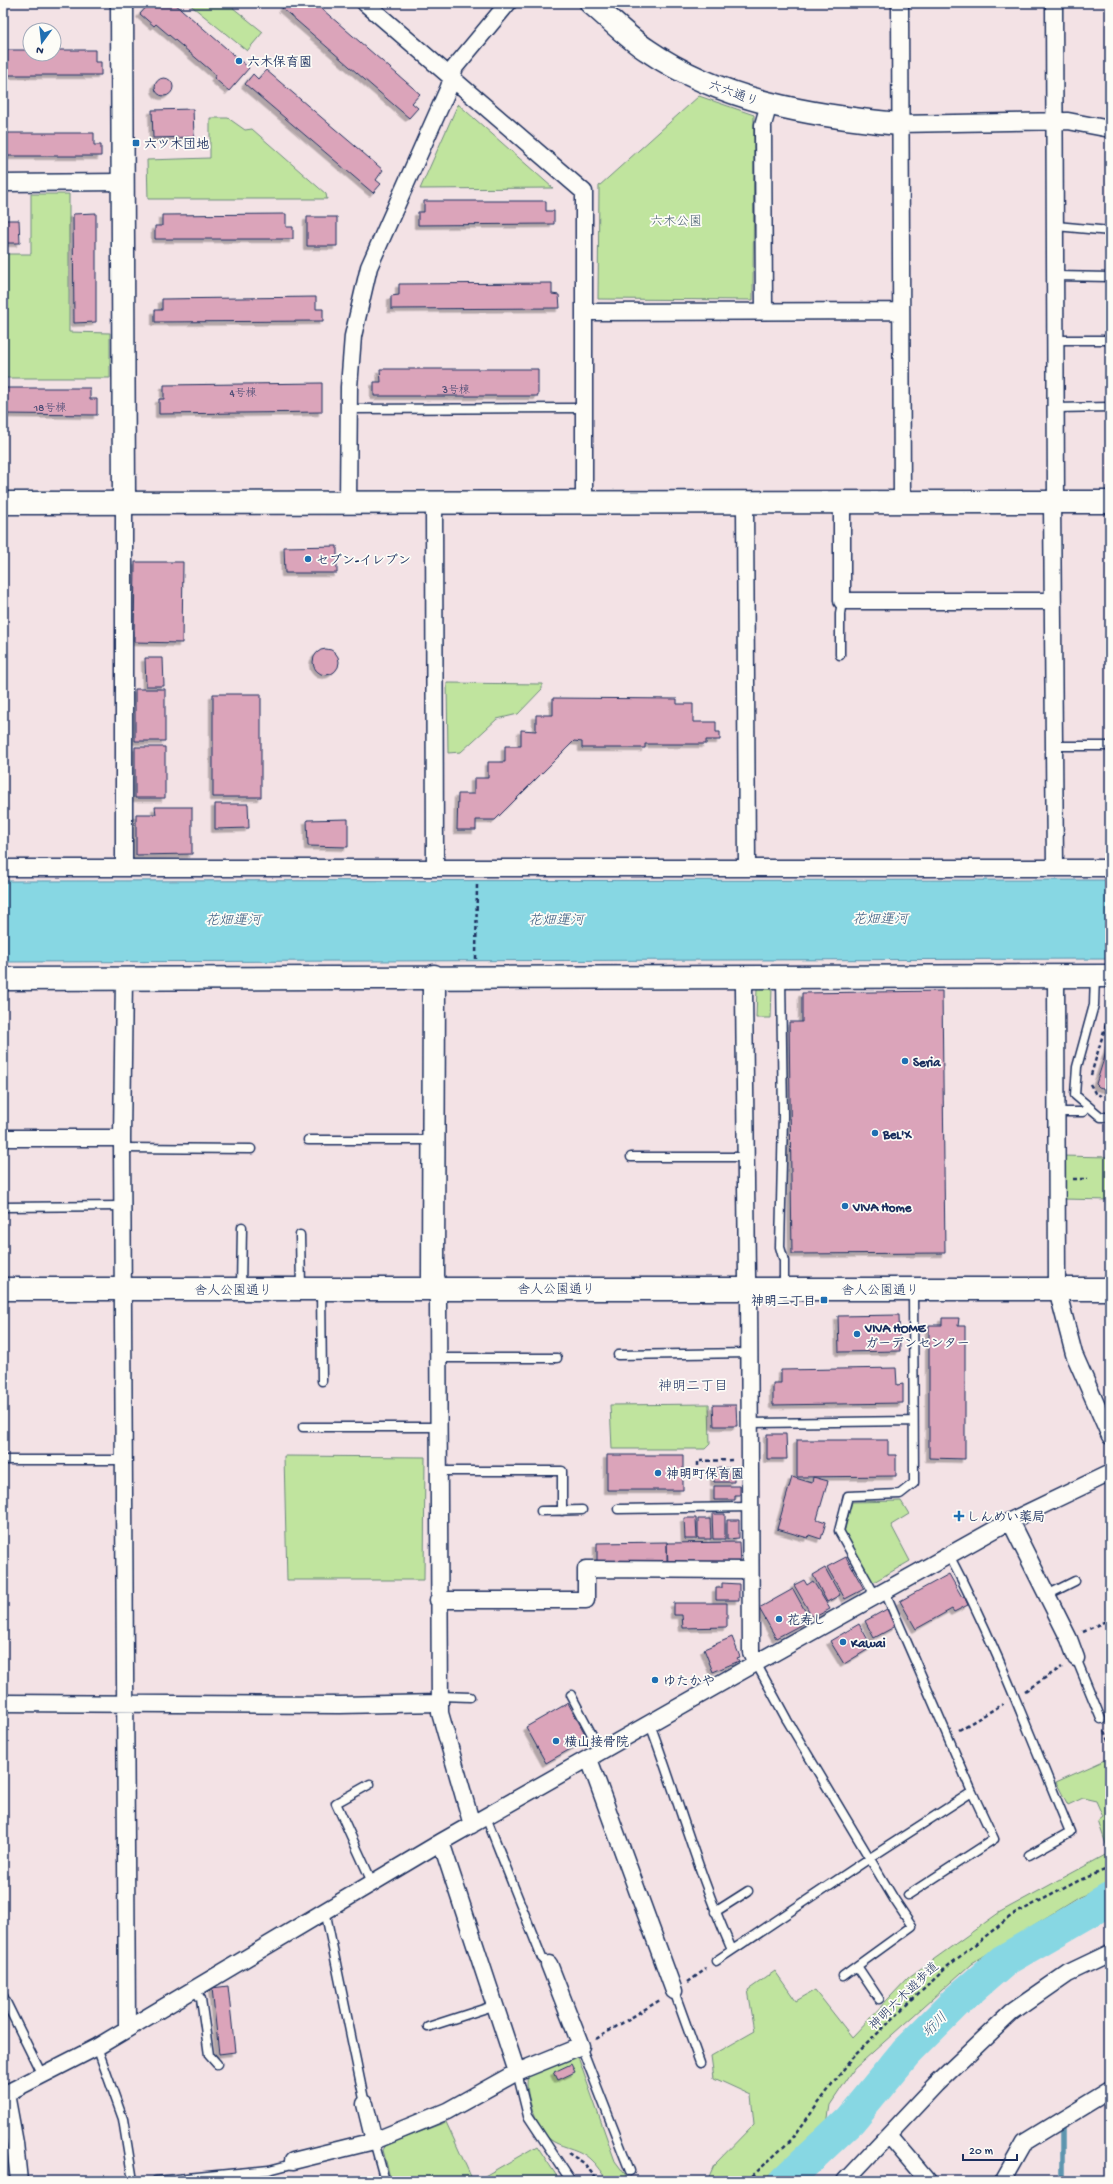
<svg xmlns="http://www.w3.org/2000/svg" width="1113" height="2184" font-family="'Gochi Hand','Klee One',sans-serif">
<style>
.green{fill:#c0e49e;stroke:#6e8a7e}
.water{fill:#87d7e3;stroke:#5c94ae}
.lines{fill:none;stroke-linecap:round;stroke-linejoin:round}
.stream{stroke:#5c94ae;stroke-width:5.5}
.river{stroke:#87d7e3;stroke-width:33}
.building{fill:#dba4ba;stroke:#1b2f5e;filter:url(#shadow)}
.lane-casing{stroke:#1b2f5e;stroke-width:11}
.street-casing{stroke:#1b2f5e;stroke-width:19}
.secondary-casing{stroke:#1b2f5e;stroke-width:25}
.path{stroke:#1b2f5e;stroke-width:2.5;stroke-dasharray:4 3;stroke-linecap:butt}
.lane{stroke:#fdfcf7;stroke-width:8}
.street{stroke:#fdfcf7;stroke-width:16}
.secondary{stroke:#fdfcf7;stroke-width:22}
.poi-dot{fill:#1f6fb2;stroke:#fdfcf7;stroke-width:1.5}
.labels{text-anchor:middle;stroke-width:3.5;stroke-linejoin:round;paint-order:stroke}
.number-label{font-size:11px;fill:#4b4c75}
.poi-label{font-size:13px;font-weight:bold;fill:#1b2f5e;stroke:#fdfcf7;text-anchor:start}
.street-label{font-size:13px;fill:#1b2f5e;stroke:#fdfcf7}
.park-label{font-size:13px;fill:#445c6e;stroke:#fdfcf7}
.water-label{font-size:14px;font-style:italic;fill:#36597f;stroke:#fdfcf7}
.neighbourhood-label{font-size:14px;fill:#1b2f5e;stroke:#fdfcf7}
</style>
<defs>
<filter id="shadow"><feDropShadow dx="-3.5" dy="3.5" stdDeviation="0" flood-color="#0004"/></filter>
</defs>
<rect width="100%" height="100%" fill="#f3e2e5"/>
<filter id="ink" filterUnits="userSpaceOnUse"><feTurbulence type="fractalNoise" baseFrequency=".025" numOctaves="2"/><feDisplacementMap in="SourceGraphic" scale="8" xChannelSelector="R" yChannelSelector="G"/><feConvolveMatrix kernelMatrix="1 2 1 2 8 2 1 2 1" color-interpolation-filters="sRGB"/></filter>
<g filter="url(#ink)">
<path class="green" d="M188,3H227L263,32L247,51Z
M699,96L754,115L753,300L598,299L599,186Z
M458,104L553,188L420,189Z
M210,118H228L245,130L252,129L326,194L327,199H148L147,160L210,158Z
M31,194H69V332L110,333V378H3V254H31Z
M447,683L542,684V689L518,714L497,719L461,752L448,753Z
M757,988L772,989L771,1018H756Z
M1061,1156L1110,1157V1200L1062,1199Z
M709,1404L710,1444L705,1449H612L610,1405Z
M284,1456L425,1457L424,1580H287Z
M901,1501L909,1514L891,1525L910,1561L872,1583L844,1533L852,1502Z
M1110,1758V1885L1079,1897L971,1964L854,2069L830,2105L827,2124L763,2181H707L714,2165L754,2124L751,2095L714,2078L711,2056L755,2031L748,1990L775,1971L796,2001L815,1990L852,2037L909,1977L1000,1912L1109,1853L1098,1821L1103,1817L1096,1801L1083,1798L1068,1805L1056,1782Z
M573,2055L578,2057L615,2161L630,2181H608C602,2174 597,2165 590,2159C580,2149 565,2148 554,2142C538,2134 523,2091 528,2075Z
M446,2122L473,2181H391L383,2150L386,2145Z
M537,2146L560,2181H476Z"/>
<path class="water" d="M1110,880V959L3,962V881Z"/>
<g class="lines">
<path class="stream" d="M1062,2181V2124"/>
<path class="river" d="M785,2181L850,2120L906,2052L959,1999L1003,1961L1110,1899"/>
</g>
<path class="building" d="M150,3H174L249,68L229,91L214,78L216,75L156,24L154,26L140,14Z
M286,3H315L420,94L412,103L418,108L409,118L282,8Z
M3,50H30V54H54V50H95V62H101V75H3Z
M266,70L383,170L376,180L381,184L373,193L245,84L253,74L258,79Z
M155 87a9 9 0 1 1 18 0a9 9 0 1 1-18 0Z
M193,109L194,137L153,138L152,110Z
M3,133H94V145H101V156H3Z
M424,201H546V211H554V224L418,225V212H424Z
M96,213V322L74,323L73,214Z
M286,214V227H293V239H155V226H162V215Z
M307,217H337V246H307Z
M3,220H19L20,243H3Z
M552,283V294L559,295L560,308L391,309V296L399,295V284Z
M316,297V309H323V321L155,322V310H162V299Z
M380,369H538V396H374V382H381Z
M322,383V412L159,414V399H164V385Z
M3,388H90V399H97V415L3,414Z
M337,546V573H285L284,547Z
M135,562H183L182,643L134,642Z
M313 662a13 13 0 1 1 26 0a13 13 0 1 1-26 0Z
M145,658H163L164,686H146Z
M135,689H165V741H135Z
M213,694H261V797H213Z
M553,698L677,699V704H693V722H716V732H720V740H706V744H645V748H582V742L574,741L495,820H476V830H457L458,794H474V778H488V762H505V746H521V730L536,731V715H553Z
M135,747H165V798H135Z
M215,804H248L249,828L215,829Z
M155,807H192V854L136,855V814H156Z
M348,819V847L308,846L307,820Z
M942,991L945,1253L792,1254L789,1022H802V993Z
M1110,1040V1090L1099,1087L1096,1084Z
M899,1315L900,1351L839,1352L838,1316Z
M942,1318H959L958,1326H965V1459L929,1458V1325H942Z
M896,1368L897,1385L903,1384V1403L773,1405V1383H781V1370Z
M713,1405H736L737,1426H714Z
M767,1434H786L787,1459H767Z
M797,1440H888V1455H896V1476L797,1477Z
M607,1455H683V1490H607Z
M714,1468H734V1482H714Z
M792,1477L812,1483L813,1477L828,1481L817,1519L826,1522L821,1539L809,1535L808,1538L777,1529Z
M714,1486H740V1495H735V1500H714Z
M712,1514H725V1539H713Z
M684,1518H696L697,1539H685Z
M698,1519H710L711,1539H698Z
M727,1520H739V1538L727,1539Z
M667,1542V1564H597V1543Z
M739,1542L740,1564H668L667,1543Z
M846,1557L864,1589L845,1599L827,1567Z
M825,1568L840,1595L827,1602L813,1575Z
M949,1574L962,1597L964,1596L968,1605L954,1612L952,1609L916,1629L900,1601Z
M804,1580L807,1585L813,1581L830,1609L813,1618L794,1585Z
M722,1583L739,1584V1600H716V1588H722Z
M793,1589L810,1620L776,1638L759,1608Z
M674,1603H727V1627L683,1628L682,1615H674Z
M887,1609L896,1626L874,1638L865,1621Z
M859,1624L872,1647L844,1664L830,1641Z
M732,1637L740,1657L737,1658L739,1661L713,1672L704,1649Z
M568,1703L588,1739L546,1763L526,1727Z
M228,1986L235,2052L219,2054L212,1988Z
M571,2064L575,2072L558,2080L554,2072Z"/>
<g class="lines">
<g class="lane-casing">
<path id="lane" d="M1056,226L1110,231
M1056,276L1110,277
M1056,340H1110
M1056,408L1110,407
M349,409L584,408
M840,655V614L842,601
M1055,746H1110
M1095,976L1094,1005L1077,1067L1075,1095L1101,1117H1110
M781,978L783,1116L780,1247L784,1261V1288
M1056,1112H1083L1088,1106
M308,1140H433
M122,1148L251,1149
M631,1157H746
M3,1207L123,1206
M300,1235L301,1288
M241,1289L242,1227
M321,1290L322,1381
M618,1355L750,1353
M438,1358H557
M750,1423L913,1421
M303,1427H438
M3,1460H124
M438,1471H562V1511
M618,1509L750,1507
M541,1511L582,1510
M949,1555C996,1644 1031,1739 1070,1832L1029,1855
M1047,1595L1075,1581
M876,1597L839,1531L848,1496L900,1494L914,1483L913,1290
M1076,1658L1101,1719
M756,1663L787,1720L894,1899L912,1926L843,1976
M571,1695L601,1752
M440,1696L470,1697
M650,1724C678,1799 699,1876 732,1950
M370,1784L336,1803L372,1882
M486,1817L542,1958L549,1964
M908,1895L994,1839L972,1792
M325,1910L365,2104
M715,1912L748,1891
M716,1961L870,1858L972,1792L885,1592
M857,1966L879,1999
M194,1989L201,1999L209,2055L217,2064
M674,1991L700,2063
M3,1996L42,2075
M428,2027L496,2005
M581,2046L630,2171
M97,2047L123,2119L133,2181
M517,2072L528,2116L571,2181
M374,2141L385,2181
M156,2181L269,2170L292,2164L293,2161"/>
</g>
<g class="street-casing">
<path id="street" d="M365,3L584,192V503
M900,3L902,503
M1054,3L1056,502
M899,124L1068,121L1110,129
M3,183L123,182
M764,311L763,125L769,104
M584,312L900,311
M348,502L349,387L353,336L369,267L449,87L455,67L508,3
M434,502L435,868
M1052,502L1055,868
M842,503V601H1052
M745,504L747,868
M3,868H1110
M124,868V502
M746,975L744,989L747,1278L749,1289L751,1652L756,1663
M1056,976L1057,1289L1074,1354L1110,1436
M124,978L122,1138L127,2029
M3,1138H122
M436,1288L438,1301L440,1713L472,1825
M1010,1521L1069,1639L1076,1658
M438,1600H586V1569L750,1570
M3,1703L340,1705L440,1703
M589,1759L674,1991
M441,1842L517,2072
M6,2094L15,2143L19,2181
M3,2095L97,2047L441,1842L756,1663L1010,1521L1110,1473
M365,2104L374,2141
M889,2135L928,2181
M293,2161L374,2141L447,2111L517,2072L581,2046L549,1964
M845,2181L936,2084L1012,2012L1068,1973L1110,1953
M1003,2181L1025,2142L1110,2090"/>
</g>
<g class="secondary-casing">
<path id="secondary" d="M122,3L124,502
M591,3C610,19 627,37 647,50C721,101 812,116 899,124
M3,503L1110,502
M434,976L433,1277L436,1288
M3,979L1110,976
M3,1289H1110"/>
</g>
<path class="path" d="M476,959L477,884
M1091,1075L1106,1024L1109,996
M1090,1084L1095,1093L1101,1096
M1073,1179H1088
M698,1473V1461L733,1460
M1083,1632L1110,1619
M1025,1691L1062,1667
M959,1730L1003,1704
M1105,1731L1110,1743
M688,1982L706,1969
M596,2039L660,2000
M568,2153L584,2163L598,2181
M747,2181L792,2139L852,2058L948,1966L1011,1916L1080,1880L1110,1868"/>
<use href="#lane" class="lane"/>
<use href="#street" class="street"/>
<use href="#secondary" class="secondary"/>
</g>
</g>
<g class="poi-dot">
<circle cx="239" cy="61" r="4"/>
<rect x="132" y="139" width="8" height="8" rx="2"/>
<circle cx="308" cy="559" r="4"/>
<circle cx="905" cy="1061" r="4"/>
<circle cx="875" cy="1133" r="4"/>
<circle cx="845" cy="1206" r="4"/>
<rect x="820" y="1296" width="8" height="8" rx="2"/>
<circle cx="857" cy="1334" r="4"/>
<circle cx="658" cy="1473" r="4"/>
<path d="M957 1510h4v4h4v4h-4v4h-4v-4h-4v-4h4z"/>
<circle cx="779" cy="1619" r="4"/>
<circle cx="843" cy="1642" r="4"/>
<circle cx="655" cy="1680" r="4"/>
<circle cx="556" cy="1741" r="4"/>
</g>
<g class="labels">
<g class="number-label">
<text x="456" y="393">3号棟</text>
<text x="243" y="396">4号棟</text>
<text x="50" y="411">18号棟</text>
</g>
<g class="poi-label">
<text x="247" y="66">六木保育園</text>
<text x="144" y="148">六ツ木団地</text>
<text x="316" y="564">セブン-イレブン</text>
<text x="913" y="1066">Seria</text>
<text x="883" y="1138">BeL'X</text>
<text x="853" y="1211">VIVA Home</text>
<text x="816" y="1305" text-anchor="end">神明二丁目</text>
<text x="865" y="1332">VIVA HOME<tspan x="865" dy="15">ガーデンセンター</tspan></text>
<text x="666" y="1478">神明町保育園</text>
<text x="967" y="1521">しんめい薬局</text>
<text x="787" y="1624">花寿し</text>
<text x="851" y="1647">Kawai</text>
<text x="663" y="1685">ゆたかや</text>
<text x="564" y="1746">横山接骨院</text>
</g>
<g class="street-label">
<text transform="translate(734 92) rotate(20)" y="5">六六通り</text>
<text x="556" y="1293">舎人公園通り</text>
<text x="233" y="1294">舎人公園通り</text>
<text x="880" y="1294">舎人公園通り</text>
<text transform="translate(903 1995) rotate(-44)" y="5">神明六木遊歩道</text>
</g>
<g class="park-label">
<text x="676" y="225">六木公園</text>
</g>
<g class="water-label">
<text x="880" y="923">花畑運河</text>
<text x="233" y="924">花畑運河</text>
<text x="556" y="924">花畑運河</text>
<text transform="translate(934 2024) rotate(-45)" y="5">垳川</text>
</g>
<g class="neighbourhood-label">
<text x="693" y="1390">神明二丁目</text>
</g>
</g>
<rect width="1113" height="2184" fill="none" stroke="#fdfcf7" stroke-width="16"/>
<rect x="8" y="8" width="1097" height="2168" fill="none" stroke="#1b2f5e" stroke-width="1.5" filter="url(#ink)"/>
<g transform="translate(42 42) rotate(195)"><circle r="19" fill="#fdfcf7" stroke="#a3aaba"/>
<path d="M0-3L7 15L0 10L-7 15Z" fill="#1f6fb2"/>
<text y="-6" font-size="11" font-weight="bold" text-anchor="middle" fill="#1b2f5e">N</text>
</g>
<path d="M963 2154v6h54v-6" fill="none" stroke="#1b2f5e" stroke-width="2"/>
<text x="969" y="2154" font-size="12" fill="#1b2f5e" stroke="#fdfcf7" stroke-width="3" paint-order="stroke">20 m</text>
</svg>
